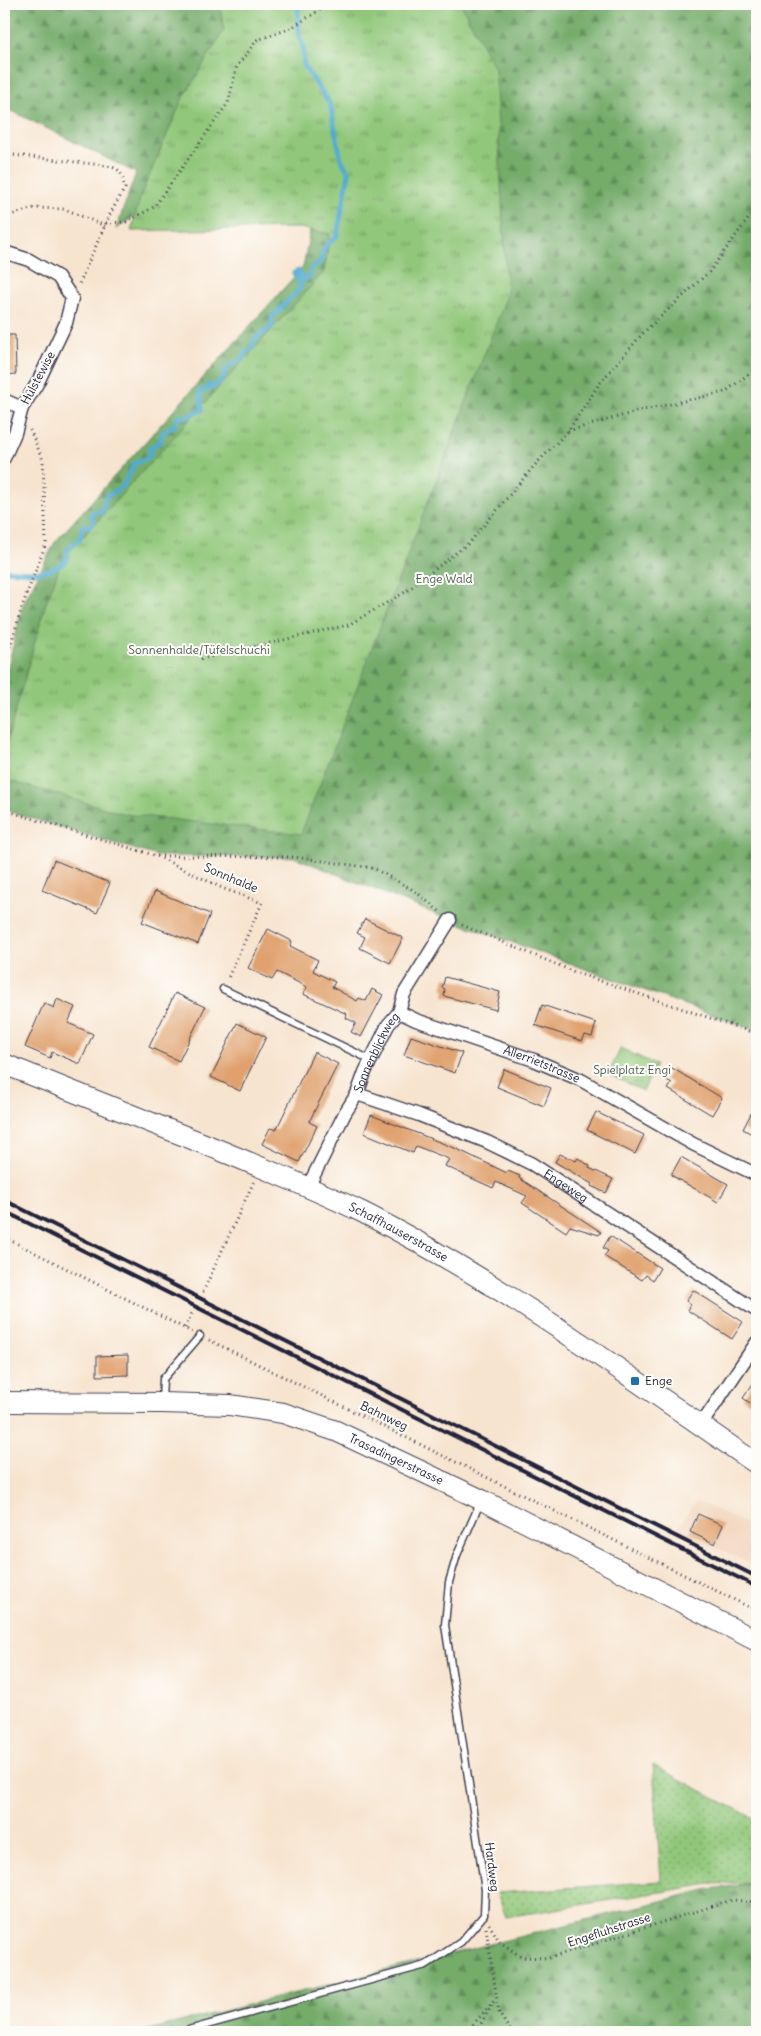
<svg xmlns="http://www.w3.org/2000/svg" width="761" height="2036" font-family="Delius,sans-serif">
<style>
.built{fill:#f2d5bd}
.grass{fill:url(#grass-dots);stroke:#5a745a}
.forest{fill:url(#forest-firs);stroke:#4b6752}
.park{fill:url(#park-tufts);stroke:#5a745a}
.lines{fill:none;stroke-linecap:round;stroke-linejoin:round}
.stream{stroke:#52abcf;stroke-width:5}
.building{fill:#e0a16e}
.lane-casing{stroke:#423f51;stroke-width:9}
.street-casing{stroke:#423f51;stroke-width:15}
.primary-casing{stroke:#423f51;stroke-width:22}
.path{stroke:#423f51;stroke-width:3;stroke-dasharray:1 4;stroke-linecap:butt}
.lane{stroke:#fff;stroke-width:6}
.street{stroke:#fff;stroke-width:12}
.primary{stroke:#fff;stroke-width:20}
.rail{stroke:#22223b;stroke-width:4}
.poi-dot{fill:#1f6fb2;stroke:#fdfcf7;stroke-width:2}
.labels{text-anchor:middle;stroke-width:4;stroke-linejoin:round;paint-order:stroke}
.street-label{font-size:12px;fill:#22223b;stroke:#fdfcf7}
.park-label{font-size:12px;fill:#495c51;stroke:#fdfcf7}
.poi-label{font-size:12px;fill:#22223b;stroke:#fdfcf7;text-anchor:start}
</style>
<defs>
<pattern id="grass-dots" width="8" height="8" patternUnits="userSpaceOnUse" patternTransform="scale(1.25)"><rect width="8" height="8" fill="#91c77a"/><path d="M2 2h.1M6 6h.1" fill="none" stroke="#76a165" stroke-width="1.8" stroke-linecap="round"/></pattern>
<pattern id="forest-firs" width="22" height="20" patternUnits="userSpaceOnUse" patternTransform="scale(1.25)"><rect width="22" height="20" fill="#74ac6a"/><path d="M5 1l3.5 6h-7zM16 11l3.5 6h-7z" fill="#5f8c58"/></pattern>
<pattern id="park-tufts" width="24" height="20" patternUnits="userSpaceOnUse" patternTransform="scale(1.25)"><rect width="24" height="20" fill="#91c77a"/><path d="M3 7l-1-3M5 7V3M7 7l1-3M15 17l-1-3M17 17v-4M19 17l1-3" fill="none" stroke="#76a165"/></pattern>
</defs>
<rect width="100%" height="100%" fill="#fdfcf7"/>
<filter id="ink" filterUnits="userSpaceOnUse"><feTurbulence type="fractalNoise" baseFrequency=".02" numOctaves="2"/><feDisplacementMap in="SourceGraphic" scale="10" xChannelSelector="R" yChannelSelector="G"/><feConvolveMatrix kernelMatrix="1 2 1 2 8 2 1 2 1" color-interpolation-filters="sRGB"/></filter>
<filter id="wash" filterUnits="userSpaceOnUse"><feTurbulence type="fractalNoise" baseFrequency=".0096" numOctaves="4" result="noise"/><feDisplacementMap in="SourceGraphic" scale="20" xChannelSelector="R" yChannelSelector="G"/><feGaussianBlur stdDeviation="1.12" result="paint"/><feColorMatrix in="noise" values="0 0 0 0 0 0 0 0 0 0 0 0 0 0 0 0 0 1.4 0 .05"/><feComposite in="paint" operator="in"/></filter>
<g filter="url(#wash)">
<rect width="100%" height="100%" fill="#f7e4cf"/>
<path class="built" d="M696,1501L757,1529V1566L676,1530Z"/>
<path class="grass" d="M653,1765L757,1820V1883L710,1884L506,1917L497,1893L661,1881Z"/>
<path class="forest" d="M4,4H757V1031L450,920L294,857L157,856L4,810V683L23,604L55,542L303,267L332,118L174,189L116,229L136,173L4,107Z
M757,1883V2032H140L709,1889Z"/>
<path class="park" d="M220,4H461L495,69L507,295L301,834L125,814L4,779V752L45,606L62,560L324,272L330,234L300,228L131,231L141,195L181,102L224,30Z
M621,1048L656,1065L643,1091L608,1074Z"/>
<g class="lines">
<path class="stream" d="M4,570C28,571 44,577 65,562L69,548L80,539L83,526H90L94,521L91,515L95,511L102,512L106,497L123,486L134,464L150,456V448L160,442L163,432L175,425L178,416L186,417L202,410L200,391L210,389L208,385L216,386L222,381L226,369L245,357L246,351L253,348L254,340L272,326V317L297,292L301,286L294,273L298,271L304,280L310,276L312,267L320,263L324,248L337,236L349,173L341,159L330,104L304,66L303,46L299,36L298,6L296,4"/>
</g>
<g id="blocks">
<path class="building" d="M4,335H15L16,374L4,375Z
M54,860L110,883L97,913L42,890Z
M155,891L210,914L198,944L142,922Z
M365,919L403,938L390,963L360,948L365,937L357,933Z
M268,929L292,941L290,946L318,960L313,971L335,982L332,987L357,1001L359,998L366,1001L372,989L383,995L361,1037L351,1032L356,1023L346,1018L347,1014L303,994L307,987L277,972L272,980L248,968Z
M445,977L500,992L496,1010L444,996L445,989L442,988Z
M175,993L205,1007L179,1061L149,1047Z
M57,999L75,1007L68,1023L93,1034L80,1064L52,1052L50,1058L25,1047L44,1003L54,1008Z
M542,1005L596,1023L592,1037L585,1035L582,1041L535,1025Z
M237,1023L266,1037L240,1091L211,1077Z
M411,1036L462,1053L455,1073L404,1055Z
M314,1052L338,1064L309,1122L317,1126L299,1162L262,1144L270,1128L276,1130Z
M672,1068L722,1098L712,1115L668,1089L672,1083L665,1079Z
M504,1069L551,1088L544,1106L497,1087Z
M757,1102V1137L743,1129Z
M596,1112L644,1135L635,1154L587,1130Z
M371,1115L457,1149L507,1173L508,1171L520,1176L519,1178L601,1232L599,1235L570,1226L566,1232L522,1203L527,1196L496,1182L493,1188L445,1166L449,1159L416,1146L413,1153L364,1133Z
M560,1154L576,1161L578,1158L590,1166L589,1168L613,1179L606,1193L591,1186L592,1184L555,1162Z
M681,1157L728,1184L718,1202L671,1175Z
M610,1236L660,1268L653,1280L646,1275L642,1280L604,1256L608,1251L603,1248Z
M693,1290L743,1322L732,1339L687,1310L691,1304L686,1301Z
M128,1355V1375L97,1376V1356Z
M757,1378V1408L743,1398Z
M698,1514L723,1525L715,1544L690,1532Z"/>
</g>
</g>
<g filter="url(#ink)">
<use href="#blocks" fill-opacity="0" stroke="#423f51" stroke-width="1"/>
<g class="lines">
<g class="lane-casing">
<path id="lane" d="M223,989L371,1060
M162,1401L163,1379L200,1336
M181,2032L426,1965L461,1942L484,1915L485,1890L445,1625L449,1582L457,1555L480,1503"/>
</g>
<g class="street-casing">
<g id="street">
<path d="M4,252L29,260L58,277L72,298L66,323L38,382L22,408L15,433L4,458"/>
<path d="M4,400L22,408"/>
<path id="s1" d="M399,1012L416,1020L534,1060L581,1080L693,1144L757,1175"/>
<path id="s2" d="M357,1094L419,1115L487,1142L532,1164L757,1311"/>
<path id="s3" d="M308,1187L345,1113L357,1094L365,1072L388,1025L399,1012L404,994L450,920"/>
<path d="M701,1425L757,1342"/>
</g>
</g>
<g class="primary-casing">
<g id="primary">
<path id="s4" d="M4,1064C66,1089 129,1114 192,1139C249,1162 306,1185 362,1212C502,1283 628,1376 757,1464"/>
<path id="s5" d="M4,1402L162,1403L230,1405L283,1413L336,1431L482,1500L757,1641"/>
</g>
</g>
<path class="path" d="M4,154L102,165C120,168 121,170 125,188L110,214L79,284
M4,217L34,208L65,209L105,226
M106,223L126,222L154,207L228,103L237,66L257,40L289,29L325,7L326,4
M568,431L639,411L725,392L757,368
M201,659L348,625L407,591L470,542L534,466L568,431L599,384L644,332L709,272L757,207
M4,666L23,604L46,543L43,460L30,430
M4,810L157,856L222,888L262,903L227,980
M157,856L294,857L373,868L415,891L440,912
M462,925L577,973L757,1034
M4,1237L192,1332
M203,1292L254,1181
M185,1328L192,1313
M209,1340L757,1611
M489,1924L499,1941L521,1957L549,1958L732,1900L757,1902
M486,1928L499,2013L511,2032
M466,2032L496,1999
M476,2032L492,2005"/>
<use href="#lane" class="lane"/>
<use href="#street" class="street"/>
<use href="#primary" class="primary"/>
<path class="rail" d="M4,1200L757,1577
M4,1211L757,1587"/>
</g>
</g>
<rect class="poi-dot" x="630" y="1376" width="10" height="10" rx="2.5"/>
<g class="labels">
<g class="street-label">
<text transform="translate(38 378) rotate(-62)" y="4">Hülstewise</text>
<text transform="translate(231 878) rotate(23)" y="4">Sonnhalde</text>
<text dy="4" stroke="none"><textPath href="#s3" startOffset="151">Sonnenblickweg</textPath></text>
<text dy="4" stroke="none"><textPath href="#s1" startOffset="152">Allerrietstrasse</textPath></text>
<text dy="4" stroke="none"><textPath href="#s2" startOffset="229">Engeweg</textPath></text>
<text dy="4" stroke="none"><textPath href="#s4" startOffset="429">Schaffhauserstrasse</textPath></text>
<text transform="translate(384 1416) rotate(26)" y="4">Bahnweg</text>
<text dy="4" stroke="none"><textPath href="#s5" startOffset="402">Trasadingerstrasse</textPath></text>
<text transform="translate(492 1867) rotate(83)" y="4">Hardweg</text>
<text transform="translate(609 1930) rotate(-18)" y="4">Engefluhstrasse</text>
</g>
<g class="park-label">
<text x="444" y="583">Enge Wald</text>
<text x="199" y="654">Sonnenhalde/Tüfelschuchi</text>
<text x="632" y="1074">Spielplatz Engi</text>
</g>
<g class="poi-label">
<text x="645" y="1385">Enge</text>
</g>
</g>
<rect width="761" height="2036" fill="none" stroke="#fdfcf7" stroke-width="20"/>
</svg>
